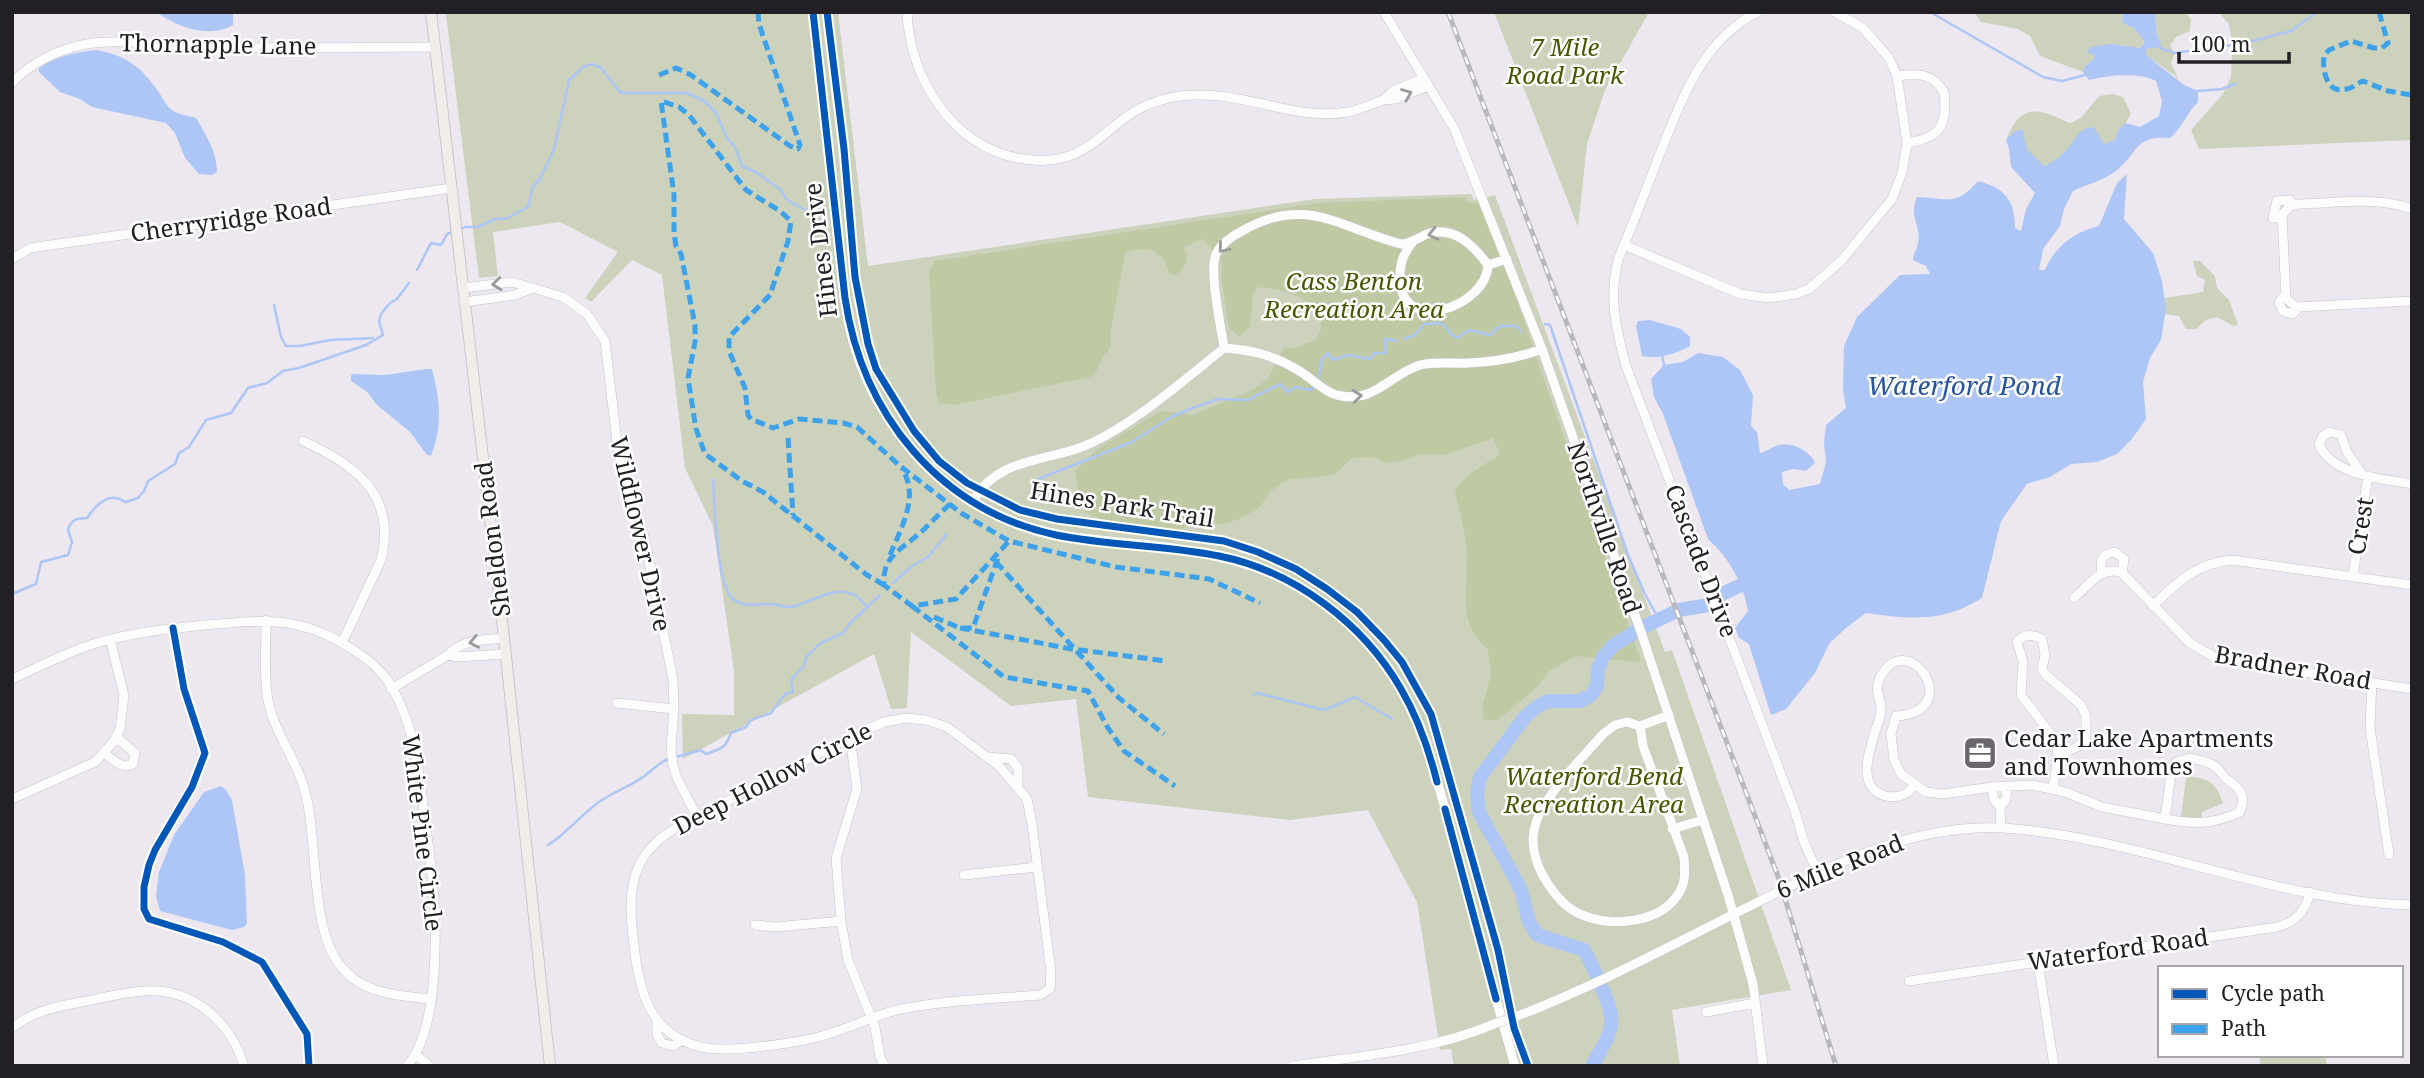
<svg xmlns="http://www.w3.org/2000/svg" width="2424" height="1078" font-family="'Noto Serif',serif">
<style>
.green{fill:#ccd2bc}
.forest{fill:#bfc9a4}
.water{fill:#adc6f6}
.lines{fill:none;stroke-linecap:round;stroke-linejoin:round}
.stream{stroke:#adc6f6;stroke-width:2.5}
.river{stroke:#adc6f6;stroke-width:14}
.minor-casing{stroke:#c7c3c9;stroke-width:10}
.major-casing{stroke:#c8c6ca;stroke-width:12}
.minor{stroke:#fcfcfd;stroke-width:9}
.major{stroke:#f2edeb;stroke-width:10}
.rail-casing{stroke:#b9b8ba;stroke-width:5}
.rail{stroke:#fff;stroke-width:2.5;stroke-dasharray:8;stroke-linecap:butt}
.minor-bridge-casing{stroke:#c7c3c9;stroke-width:10;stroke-linecap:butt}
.minor-bridge{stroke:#fcfcfd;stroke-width:9}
.quiet{stroke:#3ea2eb;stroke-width:5;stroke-dasharray:10 5;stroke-linecap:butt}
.cycleway-casing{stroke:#fff;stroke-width:11}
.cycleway{stroke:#0057b8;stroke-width:7}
.oneway{stroke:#9a999c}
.labels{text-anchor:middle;stroke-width:5;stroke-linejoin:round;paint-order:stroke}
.street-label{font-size:24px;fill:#232025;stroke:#fff}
.park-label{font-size:24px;font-style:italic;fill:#455800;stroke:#fff}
.poi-label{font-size:24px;fill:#232025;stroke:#fff;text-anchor:start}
.water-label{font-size:26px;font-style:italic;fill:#2955a0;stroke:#fff}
</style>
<rect width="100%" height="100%" fill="#ede8f0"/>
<path class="green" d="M456,12H838L868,266L1315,199L1471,194L1474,200L1495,195L1665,652L1672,650L1791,990L1672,1010L1680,1066H1454L1451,1049L1440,1050L1417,902L1368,810L1290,820L1088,797L1076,699L1011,706L911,632L907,708L891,709L874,654L683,759L682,714L734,715V671L713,526L685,468L662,275L632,260L591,302L585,298L618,252L560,222L493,232L498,276L479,278L446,14Z
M1494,12H1649L1605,90L1587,144L1578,227Z
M1974,12H2123L2122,22L2135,29L2145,41L2140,48L2111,44L2094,55V59L2085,66L2083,72L2040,56L2030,36L2018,29L1981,22Z
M2155,12H2185L2191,19L2190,31L2176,37L2170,46L2175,53L2171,63L2178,78L2146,55V49L2161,42L2157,36Z
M2218,12H2412V140L2199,149L2191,130L2223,94L2231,77L2232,45L2229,24Z
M2113,94L2123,97L2131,114C2126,124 2119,130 2115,140L2103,145L2094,127L2057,160L2043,166L2012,133L2006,140C2021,102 2038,108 2070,123L2081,118L2099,96Z
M2193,261H2200L2215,276L2217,288L2229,300L2238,325L2233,326L2217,317L2206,320L2196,329H2186L2179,316L2165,314V298L2203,292L2205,280L2197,276Z
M2186,776C2208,779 2215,780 2223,803L2202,812L2201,819L2181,817Z
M2259,1055H2325L2327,1066H2261Z"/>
<path class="forest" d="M1465,197L1468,203L1483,201L1641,662L1575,656L1548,672L1537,687L1497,721L1483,719V705L1491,675L1488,650C1458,624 1467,594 1467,560C1468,538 1459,512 1455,490C1466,473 1484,466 1500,454L1493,438L1445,455L1420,454L1403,461L1384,463L1375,457L1352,458L1334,475L1286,480L1271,491L1259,508L1242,518L1224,524L1197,523L1170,533L1114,525L1085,512L1079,496L1075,471L1096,450L1161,411L1192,415L1248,392L1267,380L1284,348H1294L1316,340L1321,329L1320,312C1303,295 1282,289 1259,287L1253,293L1250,326L1239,337L1229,328L1221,277L1222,261L1204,240L1200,239L1185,247L1184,251L1187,254C1186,264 1184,270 1175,275L1169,273L1164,259L1151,249L1132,250L1125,253L1110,336L1111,346L1107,353L1104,354L1094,376L955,405L939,403L936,392L929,271L935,261L1318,203Z"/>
<path class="water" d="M156,12H233V25C209,39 177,27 156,12Z
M2123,12H2155L2157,36L2161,42L2158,47L2146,49V55L2184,85L2198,91V102C2187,113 2182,128 2170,138C2132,135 2139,155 2113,173C2101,181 2086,185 2073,191L2064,209L2060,226L2043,249L2039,270H2045C2055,246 2074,232 2099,226L2117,183L2127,174L2124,219L2153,253L2162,281L2166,308L2161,340L2150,358L2143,382L2146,419L2132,439L2117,454L2097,462L2071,464L2050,477L2027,484L2001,521L1982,598C1943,623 1910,619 1866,613L1847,627L1829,644L1815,673L1786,709L1771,715L1749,644L1739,638L1735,628L1748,611C1743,583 1730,559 1708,539L1663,414L1654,397L1651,379L1664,365L1683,362L1698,353L1723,357L1740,370L1753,395L1751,426L1757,432L1760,453C1766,452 1770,448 1776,446C1790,440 1810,451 1815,463L1806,471L1793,469L1782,472L1783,484L1789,490L1820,484L1826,462L1824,443L1826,425L1846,408L1843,390L1844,346L1857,317L1900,275L1930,274L1926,266L1913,260C1913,253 1917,250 1918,243C1922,226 1908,216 1917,197C1946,198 1956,207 1978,181C2005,188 2015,200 2015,228L2021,231L2026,209L2035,193L2011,167L2009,149L2006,140L2012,133L2022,129L2027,149L2044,166C2054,161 2061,157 2068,148C2077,138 2078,128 2094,127L2104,144L2115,140L2119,129L2126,123L2140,127L2159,116L2162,101L2156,81C2139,72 2108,75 2089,80L2083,72L2085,66L2094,59V55L2087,52L2091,47L2111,44L2140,48L2145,42L2135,29L2122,22Z
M97,50C127,56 140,66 158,91C163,98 167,108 175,112C181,115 190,116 196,118C206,135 217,152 217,172L212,175L199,174L185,158L175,133L166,123L92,107L80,99L60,92L39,72V68C57,56 76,52 97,50Z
M1650,320L1681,329L1690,337V346C1678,353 1656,360 1642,356L1636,326L1638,321Z
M426,369H432C440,401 443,424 431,456L427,455L410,432L377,405L367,392L351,381V375L354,374L385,375Z
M221,786L226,790L232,800L245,875L247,924L244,927L232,930L160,911L156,896L159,872L174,835L204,792Z"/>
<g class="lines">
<path class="stream" d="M1930,12L2043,77L2062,81L2089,74
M2157,44L2162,49L2175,53L2245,43L2291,31L2317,12
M2198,91L2222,89L2235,84
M459,230L465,227H478L495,219L508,218L528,207L533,186L540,179L554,149L569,80L583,67L592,64L601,68L621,93H687L704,101L716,113L727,138L735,147L742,166L757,173L780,189L787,200L811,213L821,223L827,224
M417,270L431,243L441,245L447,234L452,232
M274,305L281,337L286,346H300L330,340L373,338
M1545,324L1550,325L1628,555L1644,592L1659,620
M1404,339L1415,335L1424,324L1442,323L1451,334L1457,338L1469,330L1490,335L1500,326H1516L1521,331
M1662,355L1664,365
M1318,380L1322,359L1328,353L1333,360L1348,355L1370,359L1374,353H1386L1385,339L1396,341
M1038,479L1132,442L1171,417L1190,409L1218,399L1248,400L1280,384L1288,392L1295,387L1309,390L1314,388
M713,480C715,503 716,586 733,599C744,608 756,604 769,604C778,604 786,609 795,606C814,601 836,584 856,596C861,599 862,603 867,606
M893,583L913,565L928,557L947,534
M12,594L36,584L41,562L68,555L72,542L68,530C71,519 77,518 87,518C92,510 104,496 115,498C119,498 123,501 126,502L138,498L144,491L148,481L175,464L179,453L189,447L206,420L231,413L248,388L267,383L283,371L299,368L366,345L383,335L379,321L381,314L390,303L397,299L409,283
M1254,695L1258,693L1324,710L1355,697L1392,719
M676,757L701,750L706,754C722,748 725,749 731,733L746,727L751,720L771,713L785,694L793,692L791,680L803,667L807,656L821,643L843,633L850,623L880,595
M548,845C567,833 581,815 599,802C613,792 629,787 643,777C652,771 659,762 670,758"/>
<path class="river" d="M1592,1066C1613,1028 1619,1025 1600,984C1595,972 1591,961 1584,950L1537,935L1529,922L1521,890L1479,812L1477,792L1480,777L1525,717L1538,706L1548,701H1580L1591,695L1597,686L1598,670L1603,657L1614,645L1641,628L1679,610L1708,605L1722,594L1741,585"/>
<g class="minor-casing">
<path id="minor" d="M813,12C820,76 827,140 834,203C839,246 841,289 850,330C870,417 933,490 1016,522C1056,538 1099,540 1141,544C1232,554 1307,574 1370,645C1421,703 1437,780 1457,853C1476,924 1494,995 1515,1066
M907,12C910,77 950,144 1017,158C1035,161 1051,162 1069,156C1092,148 1107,131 1126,117C1145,103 1172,95 1196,95C1248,93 1296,121 1348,112C1361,109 1372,104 1383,100
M1384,12L1454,128L1542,349L1642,635L1728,895L1753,984L1763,1066
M1758,12C1701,40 1681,102 1659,156C1646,190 1633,224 1619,257C1608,295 1616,329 1626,366L1795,811L1804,842L1818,873
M1897,76C1918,73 1932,73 1944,92C1948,126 1940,138 1907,143
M1424,78L1393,91L1383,100L1395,99L1428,86
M12,83C31,62 60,49 87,44C125,38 176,46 215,47C289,49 362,47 435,47
M2412,209C2378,196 2337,203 2301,204L2291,205L2282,215L2286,298L2296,307L2412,301
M2282,218H2273L2277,201L2290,200L2294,205
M1412,243C1403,254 1400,263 1400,278C1400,336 1486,308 1488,265
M1624,245L1740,294L1769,298L1796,294L1809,289L1842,260L1892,199L1902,173L1907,143L1897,76L1889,58L1863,28L1835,12
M12,259L30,248L452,188
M1488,265L1507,259
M463,288L512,282L563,297L587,314L605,341L619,459L643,532L673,679L674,709L671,748L673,765L677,778L697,817
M2286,294L2279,302L2283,311L2292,314L2300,307
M464,302L515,295L530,289
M1224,348C1221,326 1210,278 1215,257C1218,246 1232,236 1242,231C1306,194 1340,228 1401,244C1412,243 1418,238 1427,234C1454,225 1474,246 1488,265
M303,441C356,465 397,495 381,560L342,643
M2362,474L2347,452L2341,435L2330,432L2323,436L2319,444C2332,476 2383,479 2412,484
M973,501C996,460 1039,462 1079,448C1126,431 1184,380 1224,348C1251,350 1273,355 1296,369C1311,377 1325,394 1342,396C1375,402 1391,374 1420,365C1436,361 1452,364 1468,363C1493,362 1518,358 1542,349
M2102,573C2099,561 2102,553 2115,552L2124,559L2122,573
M2353,576L2368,476
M2074,598C2088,586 2102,564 2122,573L2190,643L2216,658L2412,689
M2153,606C2177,582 2197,563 2232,560L2412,585
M266,620C266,644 264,670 267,694C271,728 295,756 304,788C319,838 309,924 339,964C361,994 396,995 430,999
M448,655L456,657L506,654
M12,679C38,667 64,654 90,645C128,633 166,629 205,625C264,620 300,615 352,649C365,657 379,668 388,681C414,722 418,765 424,812C427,837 431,862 433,886C437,933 439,1030 407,1066
M2372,683L2370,728L2389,855
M391,689L448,655C462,639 484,640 504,638
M617,703L674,709
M906,718L926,720L947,727L999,766L1027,799L1032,824L1051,972L1050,989L1040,995C994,999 947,1000 902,1009C875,1014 849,1029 822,1036C798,1043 731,1052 707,1048C651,1039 639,993 634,945C628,897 627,857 674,829L860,732L884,722Z
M1640,726L1643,746L1684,857C1685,870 1686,882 1679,893C1660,924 1612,927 1582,915C1564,908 1551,890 1542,874C1534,858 1530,840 1536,823C1544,795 1584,756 1603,734L1615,725L1627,722L1640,726L1669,715
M850,737L857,789L836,858L841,921L848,960L875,1027L880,1057L885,1066
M105,754C114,760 122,770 133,764L135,753L116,737
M988,757L1011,759L1018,768V786
M2189,758C2198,760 2209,761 2216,767C2221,771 2223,777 2228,780C2241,789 2246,796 2240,812C2213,825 2193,824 2165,819L2171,774L2177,762Z
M1914,785C1904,803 1873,800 1868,779C1865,767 1869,754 1872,742C1874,732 1880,721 1881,711C1882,700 1874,692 1879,680C1906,622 1968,712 1896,716L1891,734L1894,760L1901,774L1926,792L1943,794L1992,787L2033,785L2065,792L2102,807L2165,819
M1992,787L1994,799L2000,807L2006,799L2007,786
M2053,789L2058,756L2056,741L2021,695L2023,661L2017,642C2024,633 2032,634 2042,639L2045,655L2042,669L2045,674L2081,705L2086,716V737L2079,746L2058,756
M12,799L95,762L115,740L120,729L124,695L110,639
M2000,807L2001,828
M1672,829L1703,820
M964,875L1037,867
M755,925L776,927L841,921
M2038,962L2054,1066
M1909,981L2277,927C2296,922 2306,911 2310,892
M1706,1012L1755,1003
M1515,1017C1594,987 1668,947 1744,909C1824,869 1910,823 2003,828C2142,837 2272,902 2412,905
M657,1020V1035L662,1043L673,1046L683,1040
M12,1028C34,1010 60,1006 87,1001C106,997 126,992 145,991C193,988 231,1022 244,1066
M416,1055L430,1066
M1292,1066C1359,1056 1431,1051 1494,1024"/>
</g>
<g class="major-casing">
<path id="major" d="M431,12L504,638L550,1066"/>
</g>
<use href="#minor" class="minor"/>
<use href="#major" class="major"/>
<g class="rail-casing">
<path id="rail" d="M1448,12L1779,879L1836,1066"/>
</g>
<use href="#rail" class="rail"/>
<g class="minor-bridge-casing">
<path id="minor-bridge" d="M1494,1024L1515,1017"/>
</g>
<use href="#minor-bridge" class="minor-bridge"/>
<path class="quiet" d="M2379,12L2388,43L2382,48H2374L2351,41L2329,50L2324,56C2322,71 2327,95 2347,89C2353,88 2357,83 2363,81L2388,91L2412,95
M659,75L676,68L691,75L790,146L798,149L800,145L759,24L758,12
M788,438L793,515
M950,504C940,513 931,523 921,532C902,550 882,555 884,585L912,606L956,599L1009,541
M890,555C901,528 920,496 902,469
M996,562L1119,698L1164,734
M884,585L867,575L763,492L742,481L705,454L696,429L688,378L695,342V325L681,254L676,246L674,233V195L661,101L679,107L689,115L746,190L780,211L791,221L788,241L770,295L729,337V351L745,388L748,415L751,419L773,428L799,419L843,423L857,427L900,466L961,513L1009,541L1116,567L1209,579L1260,603
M912,606L1004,677L1088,691L1108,728L1124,751L1175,786
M934,617L960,628H973L998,558
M960,628L1072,649L1167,661"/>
<g class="cycleway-casing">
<path id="cycleway" d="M813,12L845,298C862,414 939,510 1056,535C1110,546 1165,545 1219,556C1294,571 1363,623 1401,689C1418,718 1429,750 1437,782
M827,12L844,149L855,277L868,344L876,369L914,431L939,461L967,483L1020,510L1057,519L1224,541L1258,552L1296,569L1327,589L1357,612L1384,640L1402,662L1431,714L1498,950L1514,1028L1528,1066
M173,628L184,689L205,753L192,787L155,850L149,865L144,887V909L149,919L223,942L262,962L307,1034L309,1066
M1445,809L1496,999"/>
</g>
<use href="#cycleway" class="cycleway"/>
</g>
<defs><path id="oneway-chevron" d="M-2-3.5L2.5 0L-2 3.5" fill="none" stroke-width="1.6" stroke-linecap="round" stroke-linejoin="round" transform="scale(1.75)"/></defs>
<g class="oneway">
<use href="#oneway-chevron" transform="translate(1407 94) rotate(-22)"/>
<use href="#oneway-chevron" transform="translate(1433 234) rotate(167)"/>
<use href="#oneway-chevron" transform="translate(1223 248) rotate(130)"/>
<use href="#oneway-chevron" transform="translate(497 284) rotate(174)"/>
<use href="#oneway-chevron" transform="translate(1357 396) rotate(-6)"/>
<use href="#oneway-chevron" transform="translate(474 642) rotate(169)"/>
</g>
<defs>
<g id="office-square" transform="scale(1.75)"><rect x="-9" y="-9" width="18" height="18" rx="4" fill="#6a666c" stroke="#fff"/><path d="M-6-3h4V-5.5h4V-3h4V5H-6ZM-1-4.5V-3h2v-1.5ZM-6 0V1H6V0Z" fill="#fff"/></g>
</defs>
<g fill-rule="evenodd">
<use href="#office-square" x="1980" y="753"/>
</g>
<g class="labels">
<g class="street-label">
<text transform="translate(218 45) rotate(1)" y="8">Thornapple Lane</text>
<text transform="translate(231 220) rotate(-8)" y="8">Cherryridge Road</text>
<text transform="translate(821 250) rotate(-97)" y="8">Hines Drive</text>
<text transform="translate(1122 505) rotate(9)" y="8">Hines Park Trail</text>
<text transform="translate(2361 526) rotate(-81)" y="8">Crest</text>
<text transform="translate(1604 528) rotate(71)" y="8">Northville Road</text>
<text transform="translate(640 534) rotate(77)" y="8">Wildflower Drive</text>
<text transform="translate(493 539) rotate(-97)" y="8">Sheldon Road</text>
<text transform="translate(1701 561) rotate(69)" y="8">Cascade Drive</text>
<text transform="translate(2293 668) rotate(10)" y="8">Bradner Road</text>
<text transform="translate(773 779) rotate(-27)" y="8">Deep Hollow Circle</text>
<text transform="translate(422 833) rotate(83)" y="8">White Pine Circle</text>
<text transform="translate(1840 867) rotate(-22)" y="8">6 Mile Road</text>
<text transform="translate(2118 950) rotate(-8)" y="8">Waterford Road</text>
</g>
<g class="park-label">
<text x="1565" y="56">7 Mile<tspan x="1565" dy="28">Road Park</tspan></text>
<text x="1354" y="290">Cass Benton<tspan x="1354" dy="28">Recreation Area</tspan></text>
<text x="1594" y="785">Waterford Bend<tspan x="1594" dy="28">Recreation Area</tspan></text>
</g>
<g class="poi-label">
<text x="2004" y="747">Cedar Lake Apartments<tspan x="2004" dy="28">and Townhomes</tspan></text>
</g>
<g class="water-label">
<text x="1964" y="395">Waterford Pond</text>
</g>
</g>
<rect width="2424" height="1078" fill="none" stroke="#232025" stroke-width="28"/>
<rect x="2158" y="966" width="245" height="91" fill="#ffffff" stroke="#a7a6a8" stroke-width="2"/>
<rect x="2172" y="989" width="35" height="10" fill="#0057b8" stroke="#a7a6a8" stroke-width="2"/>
<text x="2221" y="1001" font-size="21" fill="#232025">Cycle path</text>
<rect x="2172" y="1024" width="35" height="10" fill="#3ea2eb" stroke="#a7a6a8" stroke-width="2"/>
<text x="2221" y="1036" font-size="21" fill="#232025">Path</text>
<path d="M2179 52v10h110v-10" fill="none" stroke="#232025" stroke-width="3.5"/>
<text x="2190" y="52" font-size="21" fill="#232025" stroke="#ffffff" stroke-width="5" paint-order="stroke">100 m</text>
</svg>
